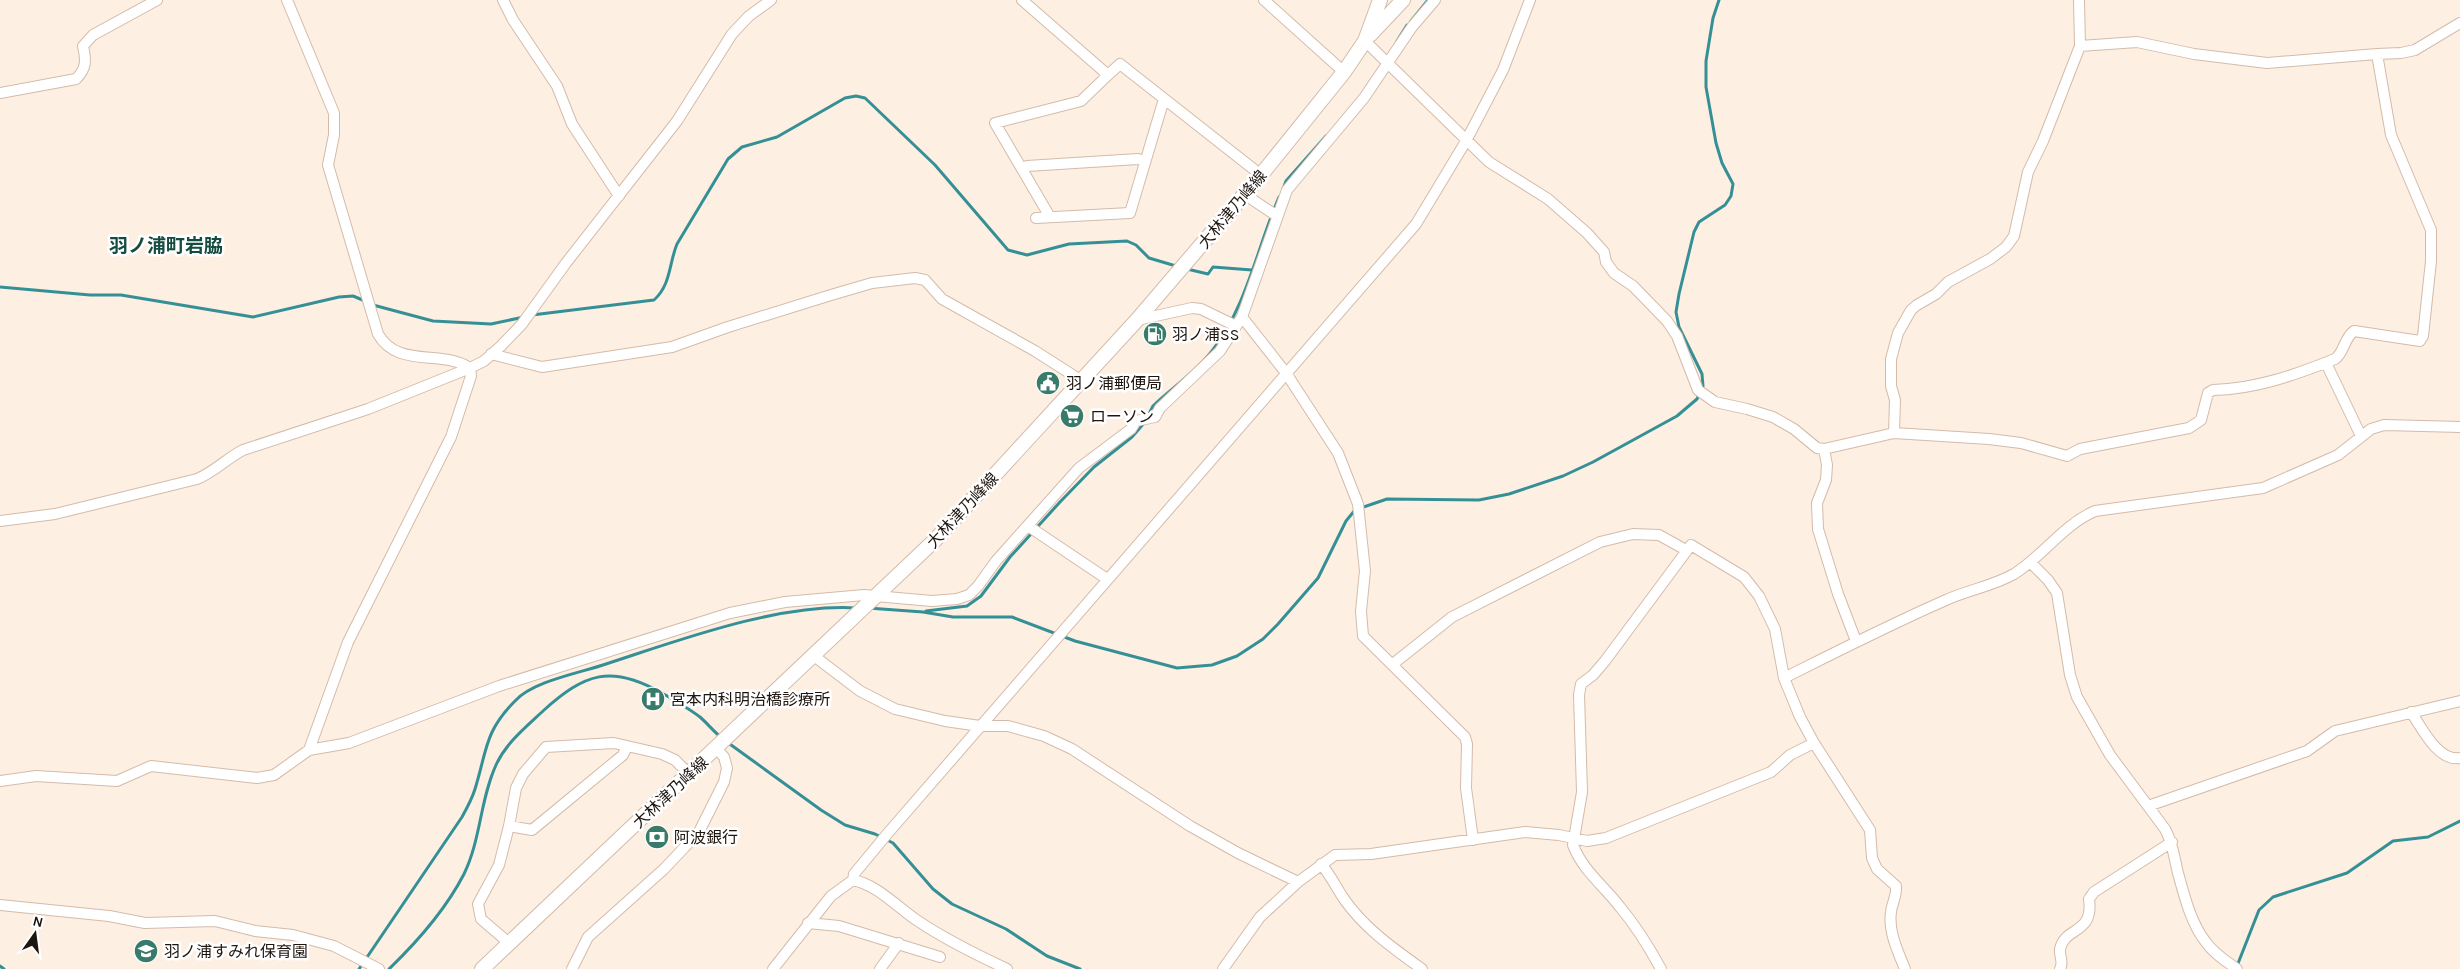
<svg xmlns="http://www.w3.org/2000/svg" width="2460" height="969" font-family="Karla,'Noto Sans JP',sans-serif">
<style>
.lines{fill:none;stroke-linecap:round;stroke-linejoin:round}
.stream{stroke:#359096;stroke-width:3}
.street-casing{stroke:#d4bba9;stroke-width:12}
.secondary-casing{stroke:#d4bba9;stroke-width:16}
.street{stroke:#fff;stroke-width:10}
.secondary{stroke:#fff;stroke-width:14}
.labels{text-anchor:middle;stroke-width:5;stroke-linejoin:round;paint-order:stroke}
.street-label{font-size:16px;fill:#1e150f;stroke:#fff}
.poi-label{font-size:16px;fill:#1e150f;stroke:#fff;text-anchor:start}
.quarter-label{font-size:19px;font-weight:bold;fill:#154c40;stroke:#fff}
</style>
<rect width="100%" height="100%" fill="#feefe3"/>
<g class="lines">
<path class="stream" d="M1411,21L1428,0
M1397,41L1407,25
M1283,189L1286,181L1326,136
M1187,269L1208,274L1213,267L1252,270
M0,287L90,295H121L253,317L339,297L353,296L365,301
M373,305L433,321L491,324L524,317
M532,315L654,300C671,285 669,263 677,244L728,159L742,147L777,137L845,98L856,96L865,98L935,165L1008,250L1027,255L1069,244L1127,241L1136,245L1149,258L1176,266
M1148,416L1153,406C1172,388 1197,371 1212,351C1247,306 1257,248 1279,197
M868,608L923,612L953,617H1012L1075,641L1177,668L1212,665L1237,656L1263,639L1278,624L1318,578L1346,521L1355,510L1387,499L1479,500L1509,494L1563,476L1593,462L1677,416L1697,399L1703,386L1702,374L1679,327L1676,312L1679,294L1694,232L1699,222L1725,205L1731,196L1733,184L1722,163L1716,143L1706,87V61L1713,18L1719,0
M926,611L967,606L981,596L1010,557L1060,502L1094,467L1132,437L1145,422
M727,742L821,810L845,825L875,834L893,843L933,889L952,904L1006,929L1047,956L1080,969
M0,966L4,969
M2237,966L2259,910L2273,897L2347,873L2393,841L2428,837L2460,821
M359,969L462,817C467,808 472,799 475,789C487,751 484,732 515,701C533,681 580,673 606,664C680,640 779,603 857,608
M389,969C417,942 446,909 464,874C481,839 480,800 496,765C506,743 526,727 543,711C585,673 611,664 662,693C674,700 688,708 700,717C708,724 714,732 722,738"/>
<g class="street-casing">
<path id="street" d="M287,0L334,113V135L328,165L378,334C398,369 441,349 470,368
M503,0L513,20L557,86L572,124L619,196
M1022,0L1108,75L1120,64L1261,175
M1264,0L1344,72
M1365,41L1489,162L1548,199L1587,233L1604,252L1606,262L1614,273L1633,286L1667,321L1677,336L1698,390L1715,402L1747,409L1773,417L1794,429L1817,448L1824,449L1894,433L1895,400L1891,386V359L1898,333L1911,310L1917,305L1936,294L1948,282L1990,259L2006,247L2014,236L2028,172L2043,141L2080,46L2079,0
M2080,46L2137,42L2194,54L2267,63L2377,54
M0,93L76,79C87,68 86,60 83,46L93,35L157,0
M1022,169L1027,166L1138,159L1145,161
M1244,194L1277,216
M1050,217L995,123L1081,101L1108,75
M1036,218L1130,213L1164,99
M1242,317L1286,373L1338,453L1358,504L1365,571L1361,611L1363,636L1465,737L1467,744L1466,788L1473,840
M1137,320L1192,308L1201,309L1236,326
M491,354L542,367L672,347L728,327L831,295L872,283L915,278L925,280L942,299L1035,351L1082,381
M2326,363L2361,436
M1894,433L1989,439L2021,443L2067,456L2080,449L2189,428L2201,420L2208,393L2213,390C2256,389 2295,375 2335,359C2344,353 2344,338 2354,331L2420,341L2423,336L2431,261V230L2391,135L2377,54L2401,53L2415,50L2460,23
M1824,449L1827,465L1826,480L1817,503L1818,529L1838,594L1856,641
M0,521L55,514L197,479C214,472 226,459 243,450L368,409L470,368L484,361L501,346L522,324L566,263L677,121L732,34L749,16L771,0
M1028,526L1107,579
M2030,562L2048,580L2057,593L2070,675L2077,697L2110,755L2165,829C2173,843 2174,857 2178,873C2184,895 2191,923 2205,941C2213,953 2226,961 2237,969
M814,656L860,691L895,709L945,721L980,726H1008L1044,736L1072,749L1190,826L1238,853L1298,882
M1393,664L1452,617L1600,542L1633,534L1659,535L1686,550
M1784,678C1838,651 1891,624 1946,600C1968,590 1993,586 2014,574C2043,556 2063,525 2095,511L2263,488L2338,455L2371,429L2384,425L2460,427
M2411,712C2422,728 2438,762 2460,758
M309,750L348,642L451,437L471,376L470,368
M0,781L36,776L117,781L151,766L257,778L274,775L309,750L349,743L499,686L730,613L785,602L864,595L932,601L957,599L969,595L978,586L996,561L1079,468L1131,429L1136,421L1155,417L1160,408L1220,351L1242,317L1287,190L1364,98L1412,27L1435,0
M2148,806L2307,751L2335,731L2460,701
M509,826L516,788L523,774L546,747L614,743L662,754L675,760L689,774
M1321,864C1332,877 1335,886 1344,899C1364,928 1394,949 1422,969
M853,880L854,874L888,833L1416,224L1466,141L1503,70L1530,0
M0,905L109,916L145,923L215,921L255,931L293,935L334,946L379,969
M808,923L839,926L940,957
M509,943L481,919L478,904L499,865L509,826L532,830L623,755L627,746
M572,969L588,937L664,869L699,832L724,782L727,768L724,757L716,748
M773,969L831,896L853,880C878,885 898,908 918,921C946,940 977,955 1007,969
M880,969L899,943
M1223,969L1260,917L1298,882L1335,855L1371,854L1525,832L1559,835L1587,841L1606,838L1771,772L1790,755L1814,743
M1661,969C1649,947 1636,926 1620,907C1604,886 1583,871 1573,845L1582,792L1579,695L1581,684L1593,675L1605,661L1691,545L1744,577L1759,596L1775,629L1784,678L1800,717L1814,743L1870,830L1872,858L1877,869L1896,886C1897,896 1892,903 1891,912C1888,931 1898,952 1905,969
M2060,969C2064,962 2059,956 2060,949C2065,926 2094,935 2089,899L2094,892L2172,842"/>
</g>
<g class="secondary-casing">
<path id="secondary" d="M1370,35L1403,0
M482,969L935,540L1137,320L1261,175L1344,72L1365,41L1380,0"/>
</g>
<use href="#street" class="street"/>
<use href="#secondary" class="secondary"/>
</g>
<defs>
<g id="fuel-disc" transform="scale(1.25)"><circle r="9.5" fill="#397b6b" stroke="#fff"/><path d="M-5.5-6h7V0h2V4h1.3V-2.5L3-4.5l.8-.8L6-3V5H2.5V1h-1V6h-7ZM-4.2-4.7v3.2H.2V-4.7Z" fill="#fff"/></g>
<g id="civic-disc" transform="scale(1.25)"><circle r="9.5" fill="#397b6b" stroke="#fff"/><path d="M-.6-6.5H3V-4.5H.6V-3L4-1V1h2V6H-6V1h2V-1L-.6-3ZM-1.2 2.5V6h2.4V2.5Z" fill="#fff"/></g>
<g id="supermarket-disc" transform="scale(1.25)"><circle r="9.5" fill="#397b6b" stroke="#fff"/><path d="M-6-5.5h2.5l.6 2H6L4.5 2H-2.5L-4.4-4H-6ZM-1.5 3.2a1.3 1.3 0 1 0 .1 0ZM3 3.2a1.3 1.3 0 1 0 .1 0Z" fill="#fff"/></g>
<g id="hospital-disc" transform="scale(1.25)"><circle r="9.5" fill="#397b6b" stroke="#fff"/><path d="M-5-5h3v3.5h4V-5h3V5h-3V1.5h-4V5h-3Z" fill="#fff"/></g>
<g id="bank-disc" transform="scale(1.25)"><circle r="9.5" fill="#397b6b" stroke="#fff"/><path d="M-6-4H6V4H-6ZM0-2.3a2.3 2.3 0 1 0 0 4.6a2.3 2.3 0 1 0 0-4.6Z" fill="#fff"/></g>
<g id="school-disc" transform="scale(1.25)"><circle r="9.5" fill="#397b6b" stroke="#fff"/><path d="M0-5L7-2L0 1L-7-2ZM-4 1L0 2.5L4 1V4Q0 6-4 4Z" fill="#fff"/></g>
</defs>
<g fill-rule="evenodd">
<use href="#fuel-disc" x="1155" y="334"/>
<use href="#civic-disc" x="1048" y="383"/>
<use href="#supermarket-disc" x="1072" y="416"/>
<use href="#hospital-disc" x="653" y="699"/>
<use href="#bank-disc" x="657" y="837"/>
<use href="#school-disc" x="146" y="951"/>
</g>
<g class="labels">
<g class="street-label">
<text transform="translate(1232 209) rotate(-50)" y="6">大林津乃峰線</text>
<text transform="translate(962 510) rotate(-47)" y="6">大林津乃峰線</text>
<text transform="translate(670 792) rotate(-43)" y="6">大林津乃峰線</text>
</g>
<g class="poi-label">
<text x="1172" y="340">羽ノ浦SS</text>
<text x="1066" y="389">羽ノ浦郵便局</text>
<text x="1090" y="422">ローソン</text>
<text x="670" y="705">宮本内科明治橋診療所</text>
<text x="674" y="843">阿波銀行</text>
<text x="164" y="957">羽ノ浦すみれ保育園</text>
</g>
<g class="quarter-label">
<text x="166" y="252">羽ノ浦町岩脇</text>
</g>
</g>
<g transform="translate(35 934) rotate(14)" stroke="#ffffff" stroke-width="4" paint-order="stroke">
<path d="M0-4L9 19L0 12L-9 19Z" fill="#1e150f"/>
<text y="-8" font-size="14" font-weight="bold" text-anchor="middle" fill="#1e150f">N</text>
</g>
</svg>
